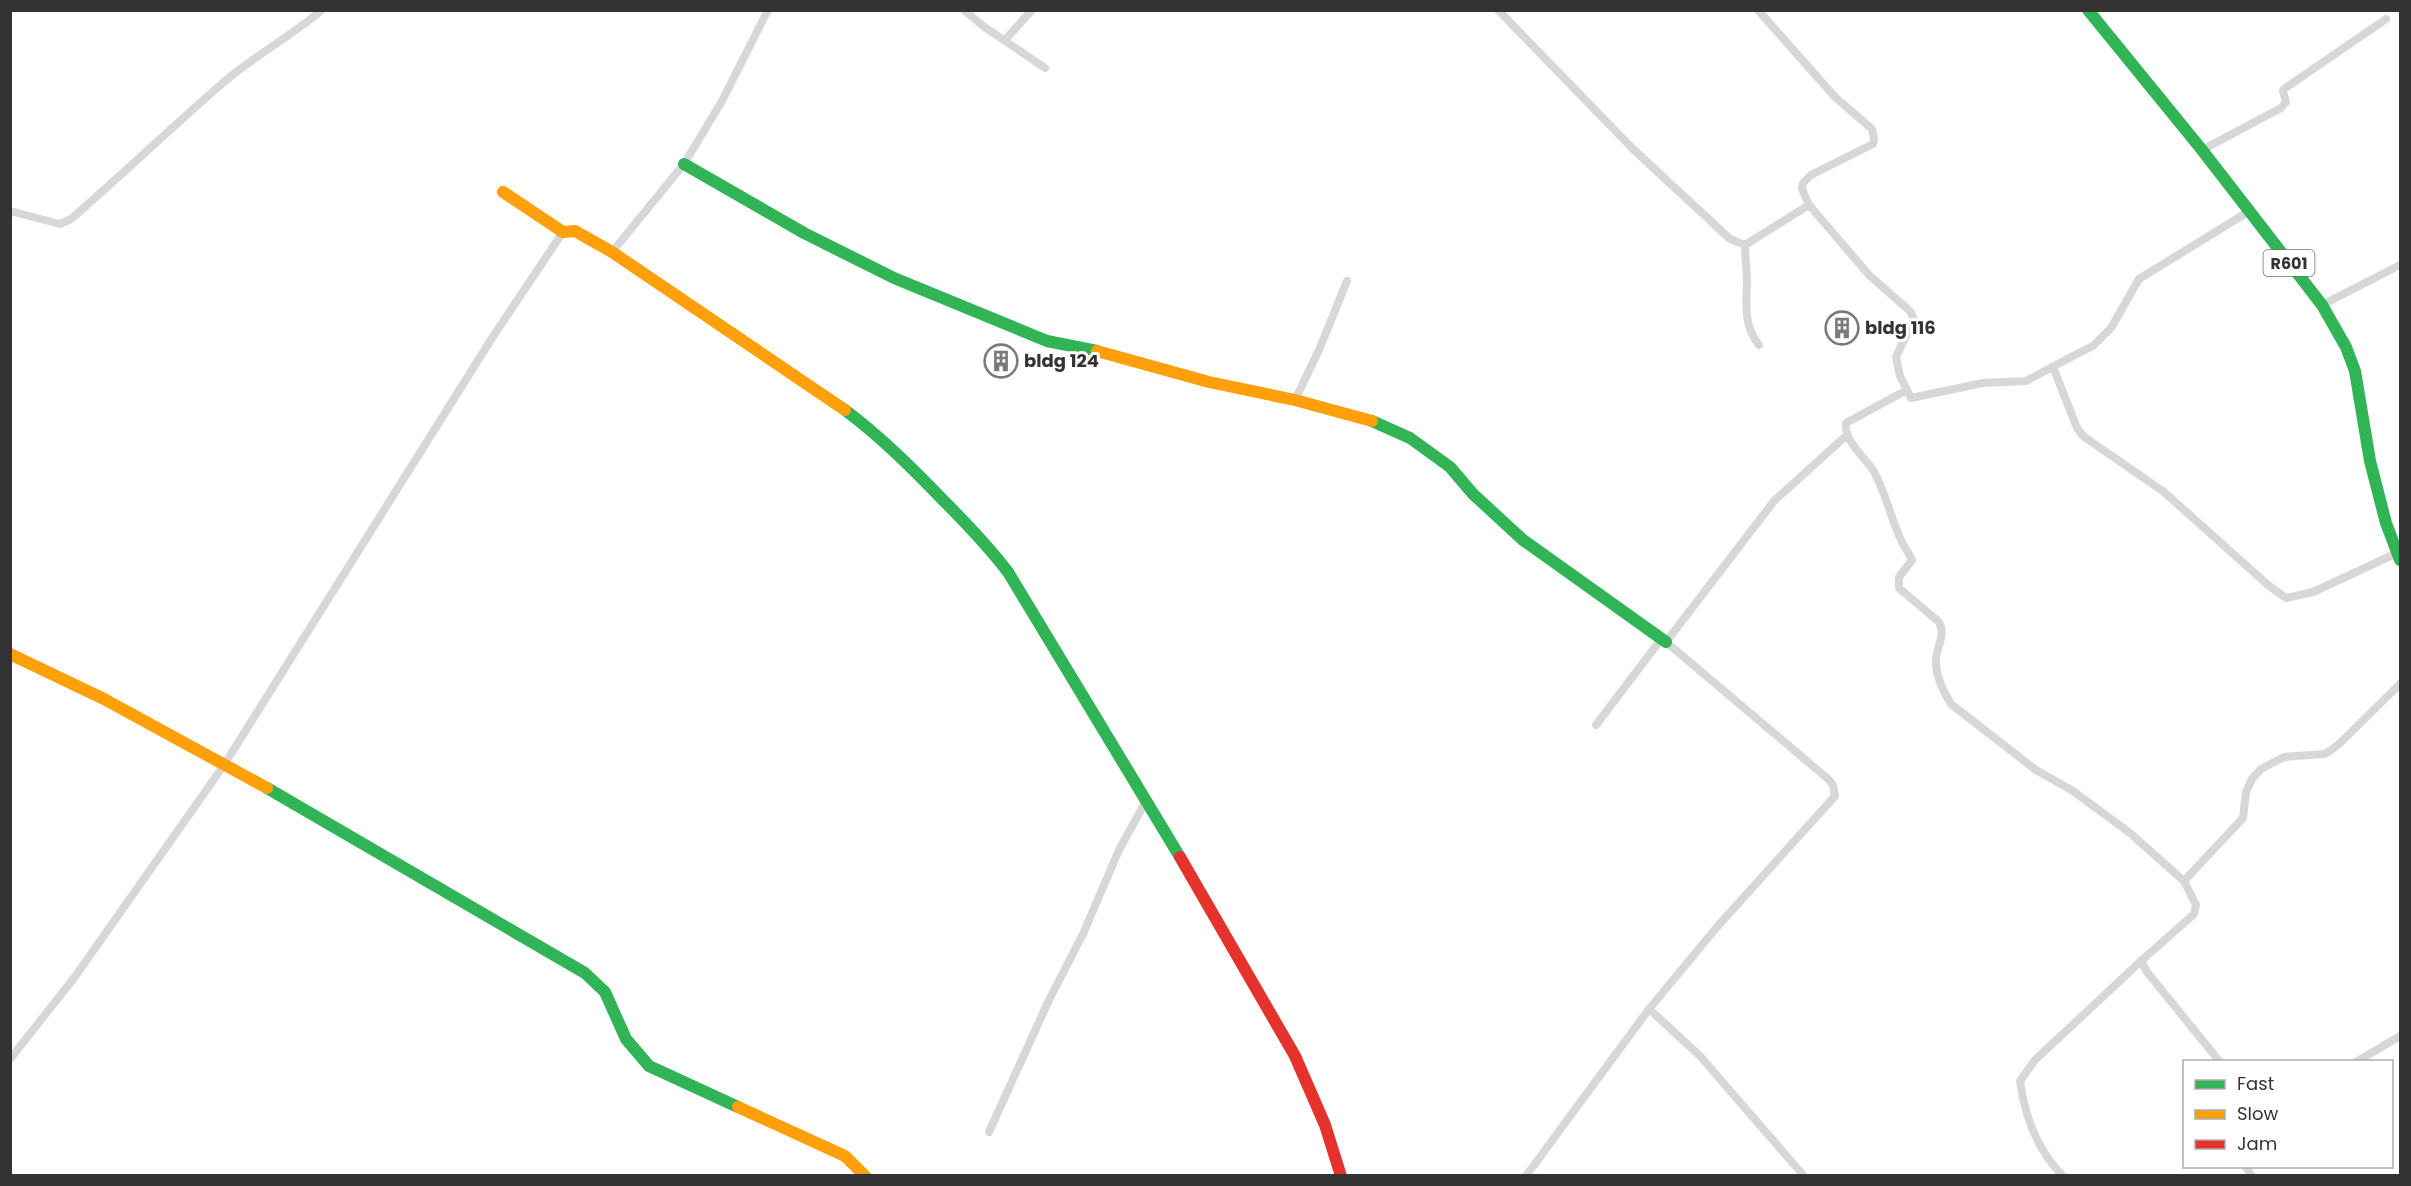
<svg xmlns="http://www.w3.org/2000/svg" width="2411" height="1186" font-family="Poppins,sans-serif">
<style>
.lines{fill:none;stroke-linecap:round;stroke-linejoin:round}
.street{stroke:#d7d7d7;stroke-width:8}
.fast{stroke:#30b455;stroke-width:12}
.slow{stroke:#ff9f0a;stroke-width:12}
.jam{stroke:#e5322d;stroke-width:12}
.labels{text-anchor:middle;stroke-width:6;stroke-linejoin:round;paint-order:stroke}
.shield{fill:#fff;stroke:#707070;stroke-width:1.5}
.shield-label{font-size:16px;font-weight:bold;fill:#333}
.poi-label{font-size:18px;font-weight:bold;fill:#333;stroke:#fff;text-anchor:start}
</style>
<rect width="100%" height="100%" fill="#fff"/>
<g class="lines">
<path class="street" d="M964,10L983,26L1045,68
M1498,10L1632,148L1730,239L1745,245L1809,205L1802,189L1803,183L1811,175L1873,144L1874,139L1872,129L1835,97L1758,10
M1005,40L1032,10
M2202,150L2281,108L2286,102L2283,91L2284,89L2386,19
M1809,205L1869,275L1910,311L1914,319L1896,357L1900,376L1911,398L1983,383L2026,381L2075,355L2093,346L2111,328L2139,279L2248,212
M10,211L60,224L71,219C123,174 173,126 225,81C256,55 291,36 322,10
M1745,245C1745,258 1747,270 1747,283C1746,305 1744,327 1759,345
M612,252L684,164L722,101L768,10
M2322,305L2400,265
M2053,367L2077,428L2083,436L2164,492L2268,585L2286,598L2313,592L2397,553
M1905,391L1846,423C1843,439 1864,457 1873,470C1886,492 1890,517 1901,540C1904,547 1909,553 1912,560L1899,577V588L1939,622C1946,635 1937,646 1936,659C1935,675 1943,691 1951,704L2036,770L2073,791L2130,833L2184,881
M1295,400L1319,350L1347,281
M1596,725L1662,638
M1649,1009L1700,1056L1804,1176
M10,1059L74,978L224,765L492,338L563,232
M2220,1062L2147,972L2141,961L2194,914L2196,905L2184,881L2243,818L2246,792L2252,779L2261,769L2284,757L2325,754L2338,745L2400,684
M2356,1062L2400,1036
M989,1132L1049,1000L1083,934L1119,850L1147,799
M2245,1166L2252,1176
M1526,1176L1649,1009L1717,927L1835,796L1833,785L1827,778L1666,642L1774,501L1847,435
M2063,1176C2037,1150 2025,1117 2020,1081L2035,1060L2141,961"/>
<path class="fast" d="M2088,10L2202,150L2322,305L2346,347L2355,371L2370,461L2386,523L2400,560
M684,164L804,233L894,278L1047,341L1097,351
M845,410C881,437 912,468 943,500C966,523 988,546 1008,572L1180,857
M1372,421L1410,438L1450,467L1473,494L1523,540L1666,642
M267,788L585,973L605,992L626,1039L649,1066L738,1107"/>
<path class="slow" d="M503,192L563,232L575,231L612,252L845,410
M1097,351L1209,382L1295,400L1372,421
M10,654L104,699L267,788
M738,1107L845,1156L865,1176"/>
<path class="jam" d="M1180,857L1295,1056L1325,1125L1341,1176"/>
</g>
<defs>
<g id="building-ring" transform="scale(1.725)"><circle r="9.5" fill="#fff" stroke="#7a7a7a" stroke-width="1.5"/><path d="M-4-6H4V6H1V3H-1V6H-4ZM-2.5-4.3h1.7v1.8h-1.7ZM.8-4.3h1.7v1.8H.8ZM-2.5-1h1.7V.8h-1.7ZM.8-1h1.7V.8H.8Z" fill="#7a7a7a"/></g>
</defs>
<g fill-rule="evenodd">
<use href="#building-ring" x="1842" y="328"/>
<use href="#building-ring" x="1001" y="361"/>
</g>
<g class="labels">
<rect class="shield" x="2263.5" y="250" width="51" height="26" rx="4.5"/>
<g class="shield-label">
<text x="2289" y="269">R601</text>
</g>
<g class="poi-label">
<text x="1865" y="334">bldg 116</text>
<text x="1024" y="367">bldg 124</text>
</g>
</g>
<rect width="2411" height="1186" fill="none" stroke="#333333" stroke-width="24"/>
<rect x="2183" y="1060" width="210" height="108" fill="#ffffff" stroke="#adadad" stroke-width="1.5"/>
<rect x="2195" y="1080" width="30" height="9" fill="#30b455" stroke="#adadad" stroke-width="1.5"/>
<text x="2237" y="1090" font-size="18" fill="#333333">Fast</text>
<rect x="2195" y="1110" width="30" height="9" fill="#ff9f0a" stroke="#adadad" stroke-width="1.5"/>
<text x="2237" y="1120" font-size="18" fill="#333333">Slow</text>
<rect x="2195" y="1140" width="30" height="9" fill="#e5322d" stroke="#adadad" stroke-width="1.5"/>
<text x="2237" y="1150" font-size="18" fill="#333333">Jam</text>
</svg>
